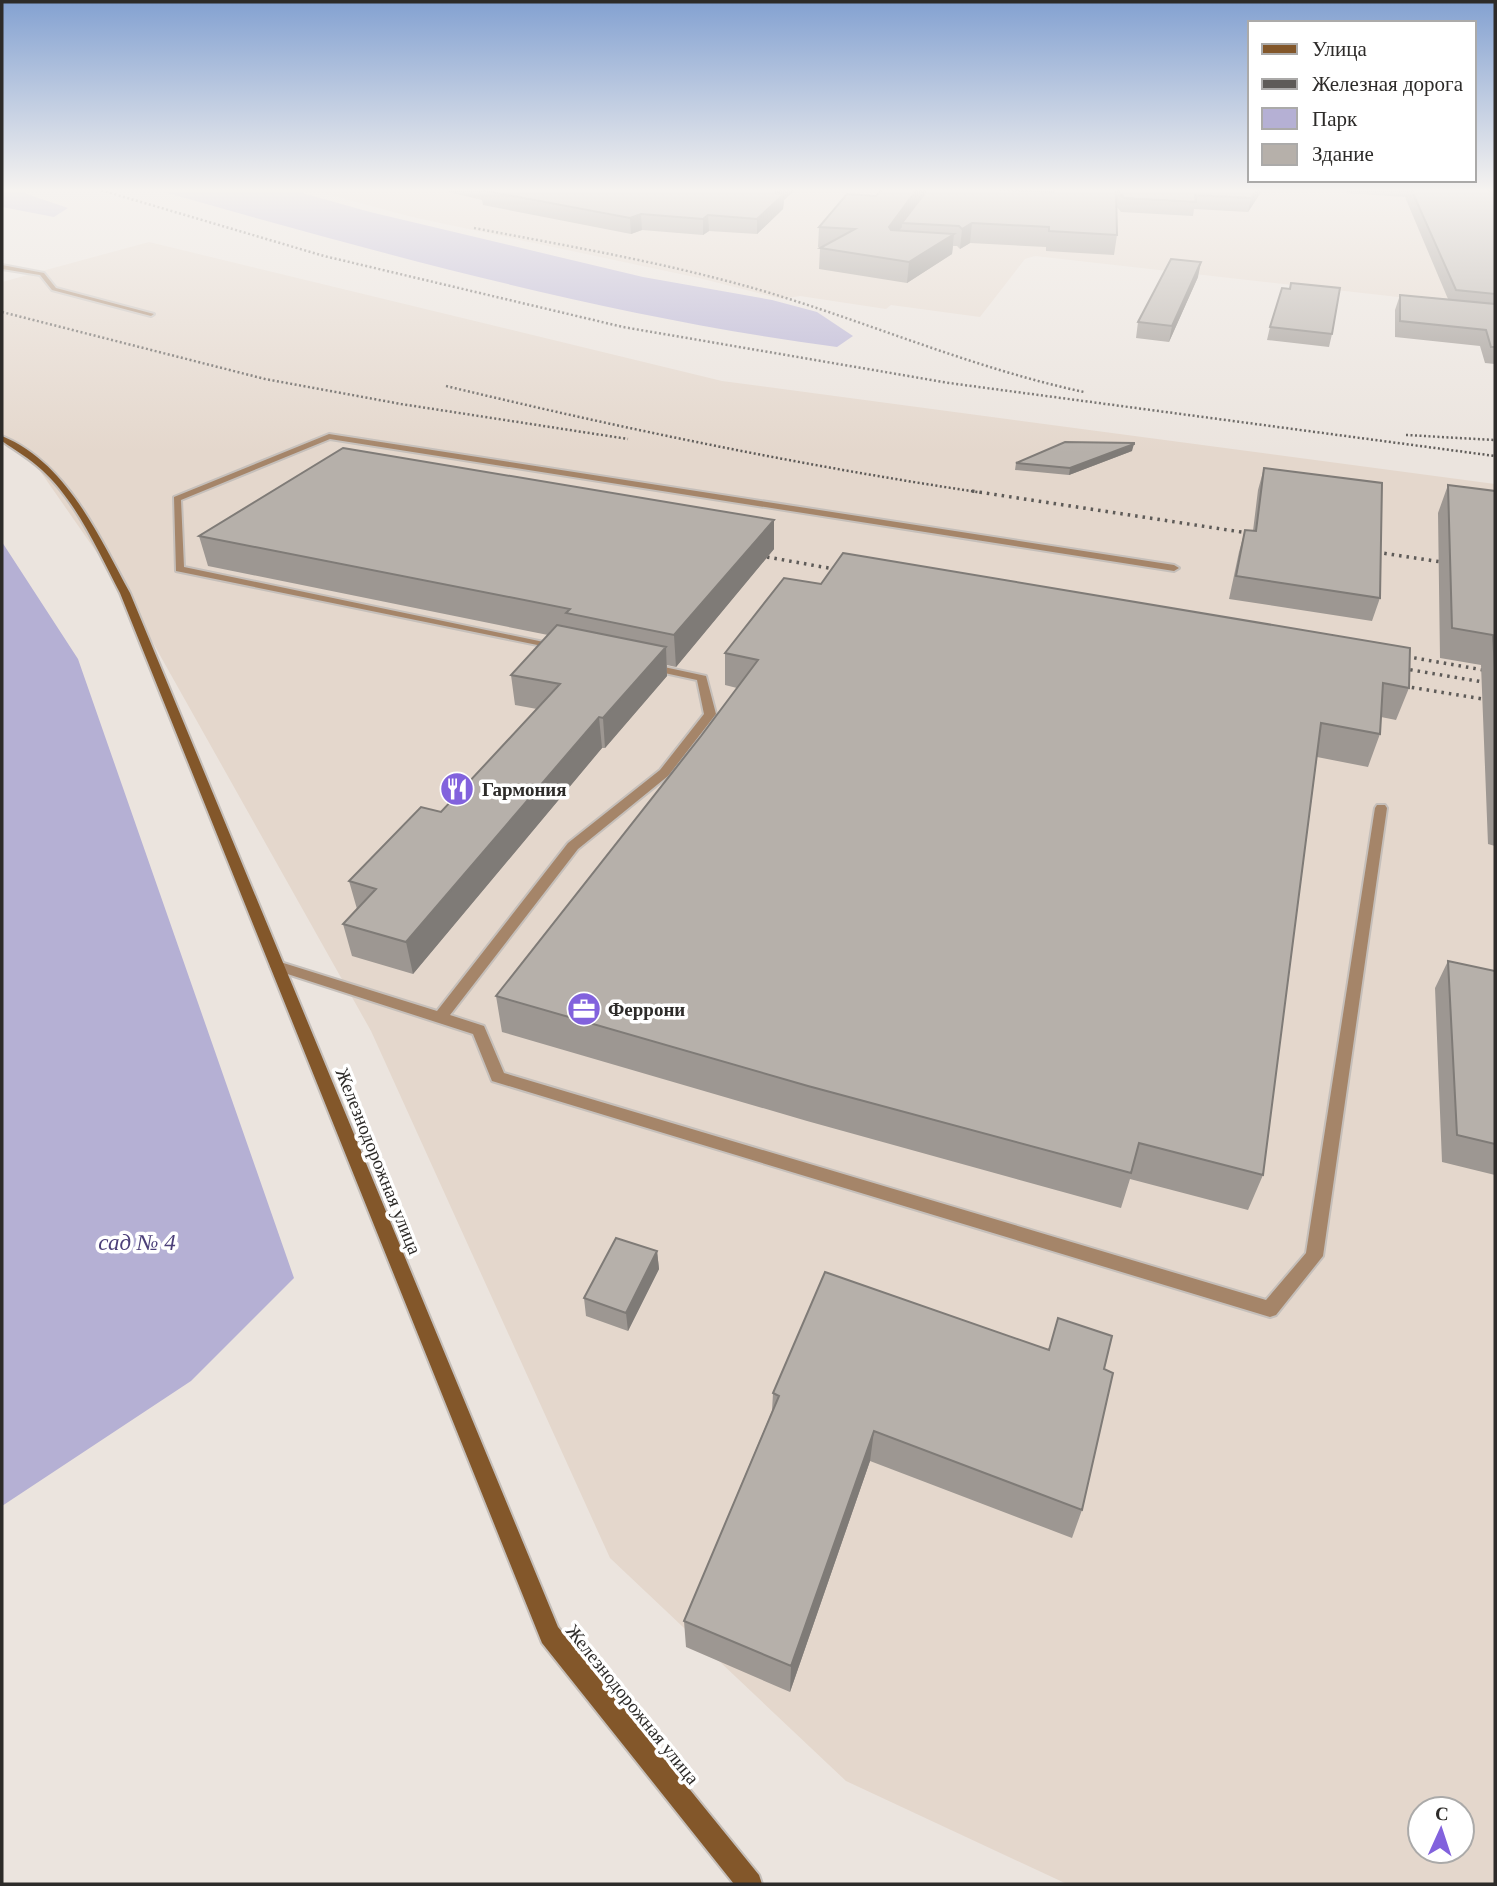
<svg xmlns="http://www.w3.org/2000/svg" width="1497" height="1886" font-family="Georgia,serif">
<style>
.built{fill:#e4d7cc;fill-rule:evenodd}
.green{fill:#b5b0d4}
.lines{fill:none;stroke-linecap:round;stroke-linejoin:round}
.lane-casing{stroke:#c5bfba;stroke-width:4}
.secondary-casing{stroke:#c5bfba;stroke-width:4}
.lane{fill:#a58569;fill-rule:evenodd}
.secondary{fill:#83572a;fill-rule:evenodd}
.rail-far1{stroke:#5e5b58;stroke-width:2.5;stroke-dasharray:2 2.5;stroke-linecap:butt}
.rail{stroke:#5e5b58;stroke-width:3.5;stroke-dasharray:2.5 5;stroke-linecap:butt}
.wall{fill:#9d9792}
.shaded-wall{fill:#7f7b77}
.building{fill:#b6b0aa;stroke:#7f7b77;stroke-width:2}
.labels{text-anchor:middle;stroke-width:7;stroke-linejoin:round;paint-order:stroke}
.poi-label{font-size:19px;font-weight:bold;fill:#2d2b29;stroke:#fff;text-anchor:start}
.street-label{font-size:19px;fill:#2d2b29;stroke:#fff}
.near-park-label{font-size:23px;font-style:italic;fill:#4c4079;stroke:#fff}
</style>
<rect width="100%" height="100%" fill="#ebe4de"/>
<path class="built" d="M308,189H1400L1405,198L1495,204V308L1035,256L1025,259L980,317L891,305L886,309L800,296L782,299L699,278L412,217Z
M149,242L722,381L1495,484V1884H1067L846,1781L610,1558L371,1031L125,593L31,458L2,440V282ZM1420,1809H1462V1851H1420Z"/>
<path class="green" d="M2,189H12L68,208L54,217L2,207Z
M153,189H288L370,212L643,277L772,300L817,312L853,336L837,347C604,316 379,253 153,189Z
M2,542L78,659L294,1278L191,1381L2,1506Z"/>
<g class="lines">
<g class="lane-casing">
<path id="lane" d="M2,265L44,273L56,288L154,314L151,316L52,290L40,275L2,269Z
M329,434L1174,565L1179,568L1174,571L330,439L181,500L184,567L558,645L563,648L562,650L176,571L174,497Z
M650,664L706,676L716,714L668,776L578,849L450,1015L484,1026L504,1073L1266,1300L1306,1253L1375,808L1377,805H1385L1387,808L1323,1256L1276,1315L1270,1317L492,1081L473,1034L272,969L270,966L277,961L437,1011L568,843L660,770L704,714L697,680L646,669L645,667Z"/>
</g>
<g class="secondary-casing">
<path id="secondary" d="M2,436C67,463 98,535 130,593L558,1627L759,1875L762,1884H734L542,1643L120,593C98,551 77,502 42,470C30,459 15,450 2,441Z"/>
</g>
<use href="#lane" class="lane"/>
<use href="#secondary" class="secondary"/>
<path class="rail-far1" d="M97,189L324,256L623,327L949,383L1495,456
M474,228C573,247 673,264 770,293C875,325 976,369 1084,392
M2,312L265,379L401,404L628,439
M446,386C624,429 803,466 984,493
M1406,435L1495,440"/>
<path class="rail" d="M972,491L1261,535
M1362,550L1495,570
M767,557L851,572
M1392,654L1495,672
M1388,666L1495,684
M1397,685L1495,701"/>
</g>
<path class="wall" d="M436,189H796L784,200L783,209L757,234L709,231L703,235L642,230L631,234L483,205L482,200Z
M1263,189L1248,212L1194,209L1193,216L1121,212L1117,207V235L1114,255L1046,251V247L970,243L960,249L957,246H953L952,254L907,283L819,269L820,248L822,247H818L819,227L1053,192Z
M1345,189H1487L1495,195V364L1485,363L1480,346L1395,337V310L1400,295L1448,299L1405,197L1346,193Z
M1198,277L1169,342L1136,338L1138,322Z
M1270,327L1332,334L1329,347L1267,340Z
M1132,451L1069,475L1015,470L1016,463Z
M1264,468L1380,598L1372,621L1229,599L1239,552L1245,530L1253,531L1258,490Z
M1448,485L1495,491V846L1488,844L1481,665L1440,658L1438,513Z
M199,536L774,549L676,667L667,665V676L605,748H602L413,974L352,956L343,924L357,909L349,881L441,812L537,709L515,705L511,675L548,635L208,566Z
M784,578L1409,688L1396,720L1381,717L1380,734L1368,767L1317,757L1263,1175L1248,1210L1130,1179L1121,1208L807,1121L502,1032L496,996L701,736L737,688L725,685V653Z
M1448,961L1495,971V1175L1442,1162L1435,988Z
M657,1251L659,1269L628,1331L586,1316L584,1298Z
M1104,1369L1082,1510L1072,1538L870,1461L790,1692L686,1647L684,1621L772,1411L773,1393Z"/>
<path class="shaded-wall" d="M780,189H796L784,200L783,209L757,234V219L775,193Z
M917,189H929L902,223V227L887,247L889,227Z
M1257,189H1263L1248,212L1251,198Z
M641,214L642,230L631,234L630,218Z
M708,215L709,231L703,235V219Z
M972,223L970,243L960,249L962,229Z
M954,234L952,254L907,283L909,262Z
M1201,262L1198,277L1169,342L1172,326Z
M1134,444L1132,451L1069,475L1070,468Z
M774,520V549L676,667L674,635Z
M666,647L667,676L605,748L603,718Z
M599,717L602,748L413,974L406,942Z
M657,1251L659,1269L628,1331L626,1313Z
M874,1431L870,1461L790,1692L791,1666Z"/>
<path class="building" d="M485,189H780L775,193L784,194L757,219L708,215L703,219L641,214L630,218L481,190Z
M882,189H917L889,227L891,230L954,234L909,262L820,248L855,229L819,227L847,194L876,196Z
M928,189H986L1053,192L1054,189H1116L1117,235L1049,231V227L972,223L962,229L959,226L902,223Z
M1116,189H1257L1251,198L1195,195L1196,202L1124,198Z
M1411,189H1487L1495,195V294L1456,290Z
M1171,259L1201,262L1172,326L1138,322Z
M1291,283L1340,288L1332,334L1270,327L1282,288L1290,289Z
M1400,295L1495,304V347H1491L1486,330L1400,321Z
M1065,442L1134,443V444L1070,468L1016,463Z
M343,448L774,520L674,635L566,613L570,609L199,536Z
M1264,468L1382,483L1380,598L1236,576L1245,530L1256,531Z
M1448,485L1495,491V668L1493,635L1452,628Z
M843,553L1410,648L1409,688L1383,683L1380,734L1321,723L1263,1175L1139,1143L1131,1173L808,1086L496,996L701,736L758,660L725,653L784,578L821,584Z
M557,625L666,647L603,718L599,717L406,942L343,924L376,889L349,881L421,807L441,812L560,684L511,675Z
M1448,961L1495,971V1144L1457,1135Z
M616,1238L657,1251L626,1313L584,1298Z
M825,1272L1049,1350L1058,1318L1112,1336L1104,1369L1113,1373L1082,1510L874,1431L791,1666L684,1621L779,1396L773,1393Z"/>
<linearGradient id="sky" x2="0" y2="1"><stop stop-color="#83a1d1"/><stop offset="0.42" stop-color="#f6f3f0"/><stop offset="1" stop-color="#f6f3f0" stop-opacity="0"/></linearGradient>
<rect width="1497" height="453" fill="url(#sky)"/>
<defs>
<g id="restaurant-disc" transform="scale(1.75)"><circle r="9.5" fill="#8262dd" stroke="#fff"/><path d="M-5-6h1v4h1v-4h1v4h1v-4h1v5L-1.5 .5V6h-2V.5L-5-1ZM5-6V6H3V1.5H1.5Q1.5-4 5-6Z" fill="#fff"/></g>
<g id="office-disc" transform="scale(1.75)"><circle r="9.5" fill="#8262dd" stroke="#fff"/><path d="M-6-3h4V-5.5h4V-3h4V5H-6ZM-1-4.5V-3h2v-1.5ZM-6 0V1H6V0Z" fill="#fff"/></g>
</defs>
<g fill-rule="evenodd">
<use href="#restaurant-disc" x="457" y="789"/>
<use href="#office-disc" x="584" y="1009"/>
</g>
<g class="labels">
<g class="poi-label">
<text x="482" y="796">Гармония</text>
<text x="608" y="1016">Феррони</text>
</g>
<g class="street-label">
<text transform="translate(379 1161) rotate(68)" y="7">Железнодорожная улица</text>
<text transform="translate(633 1704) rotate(51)" y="7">Железнодорожная улица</text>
</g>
<g class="near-park-label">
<text x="137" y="1250">сад № 4</text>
</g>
</g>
<rect width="1497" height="1886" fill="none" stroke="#2d2b29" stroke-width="7"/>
<rect x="1248" y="21" width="228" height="161" fill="#ffffff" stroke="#abaaa9" stroke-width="2"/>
<rect x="1262" y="44" width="35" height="10" fill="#83572a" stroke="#abaaa9" stroke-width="2"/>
<text x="1312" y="56" font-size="21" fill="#2d2b29">Улица</text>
<rect x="1262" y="79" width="35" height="10" fill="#5e5b58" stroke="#abaaa9" stroke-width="2"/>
<text x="1312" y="91" font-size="21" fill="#2d2b29">Железная дорога</text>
<rect x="1262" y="108" width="35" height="21" fill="#b5b0d4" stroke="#abaaa9" stroke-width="2"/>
<text x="1312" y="126" font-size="21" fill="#2d2b29">Парк</text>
<rect x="1262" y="144" width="35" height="21" fill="#b6b0aa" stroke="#abaaa9" stroke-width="2"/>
<text x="1312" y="161" font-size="21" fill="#2d2b29">Здание</text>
<g transform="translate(1441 1830) rotate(3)"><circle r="33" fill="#ffffff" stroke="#abaaa9" stroke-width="2"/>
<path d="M0-5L12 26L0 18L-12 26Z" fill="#8262dd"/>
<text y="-10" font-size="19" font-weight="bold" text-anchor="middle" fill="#2d2b29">С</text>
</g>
</svg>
